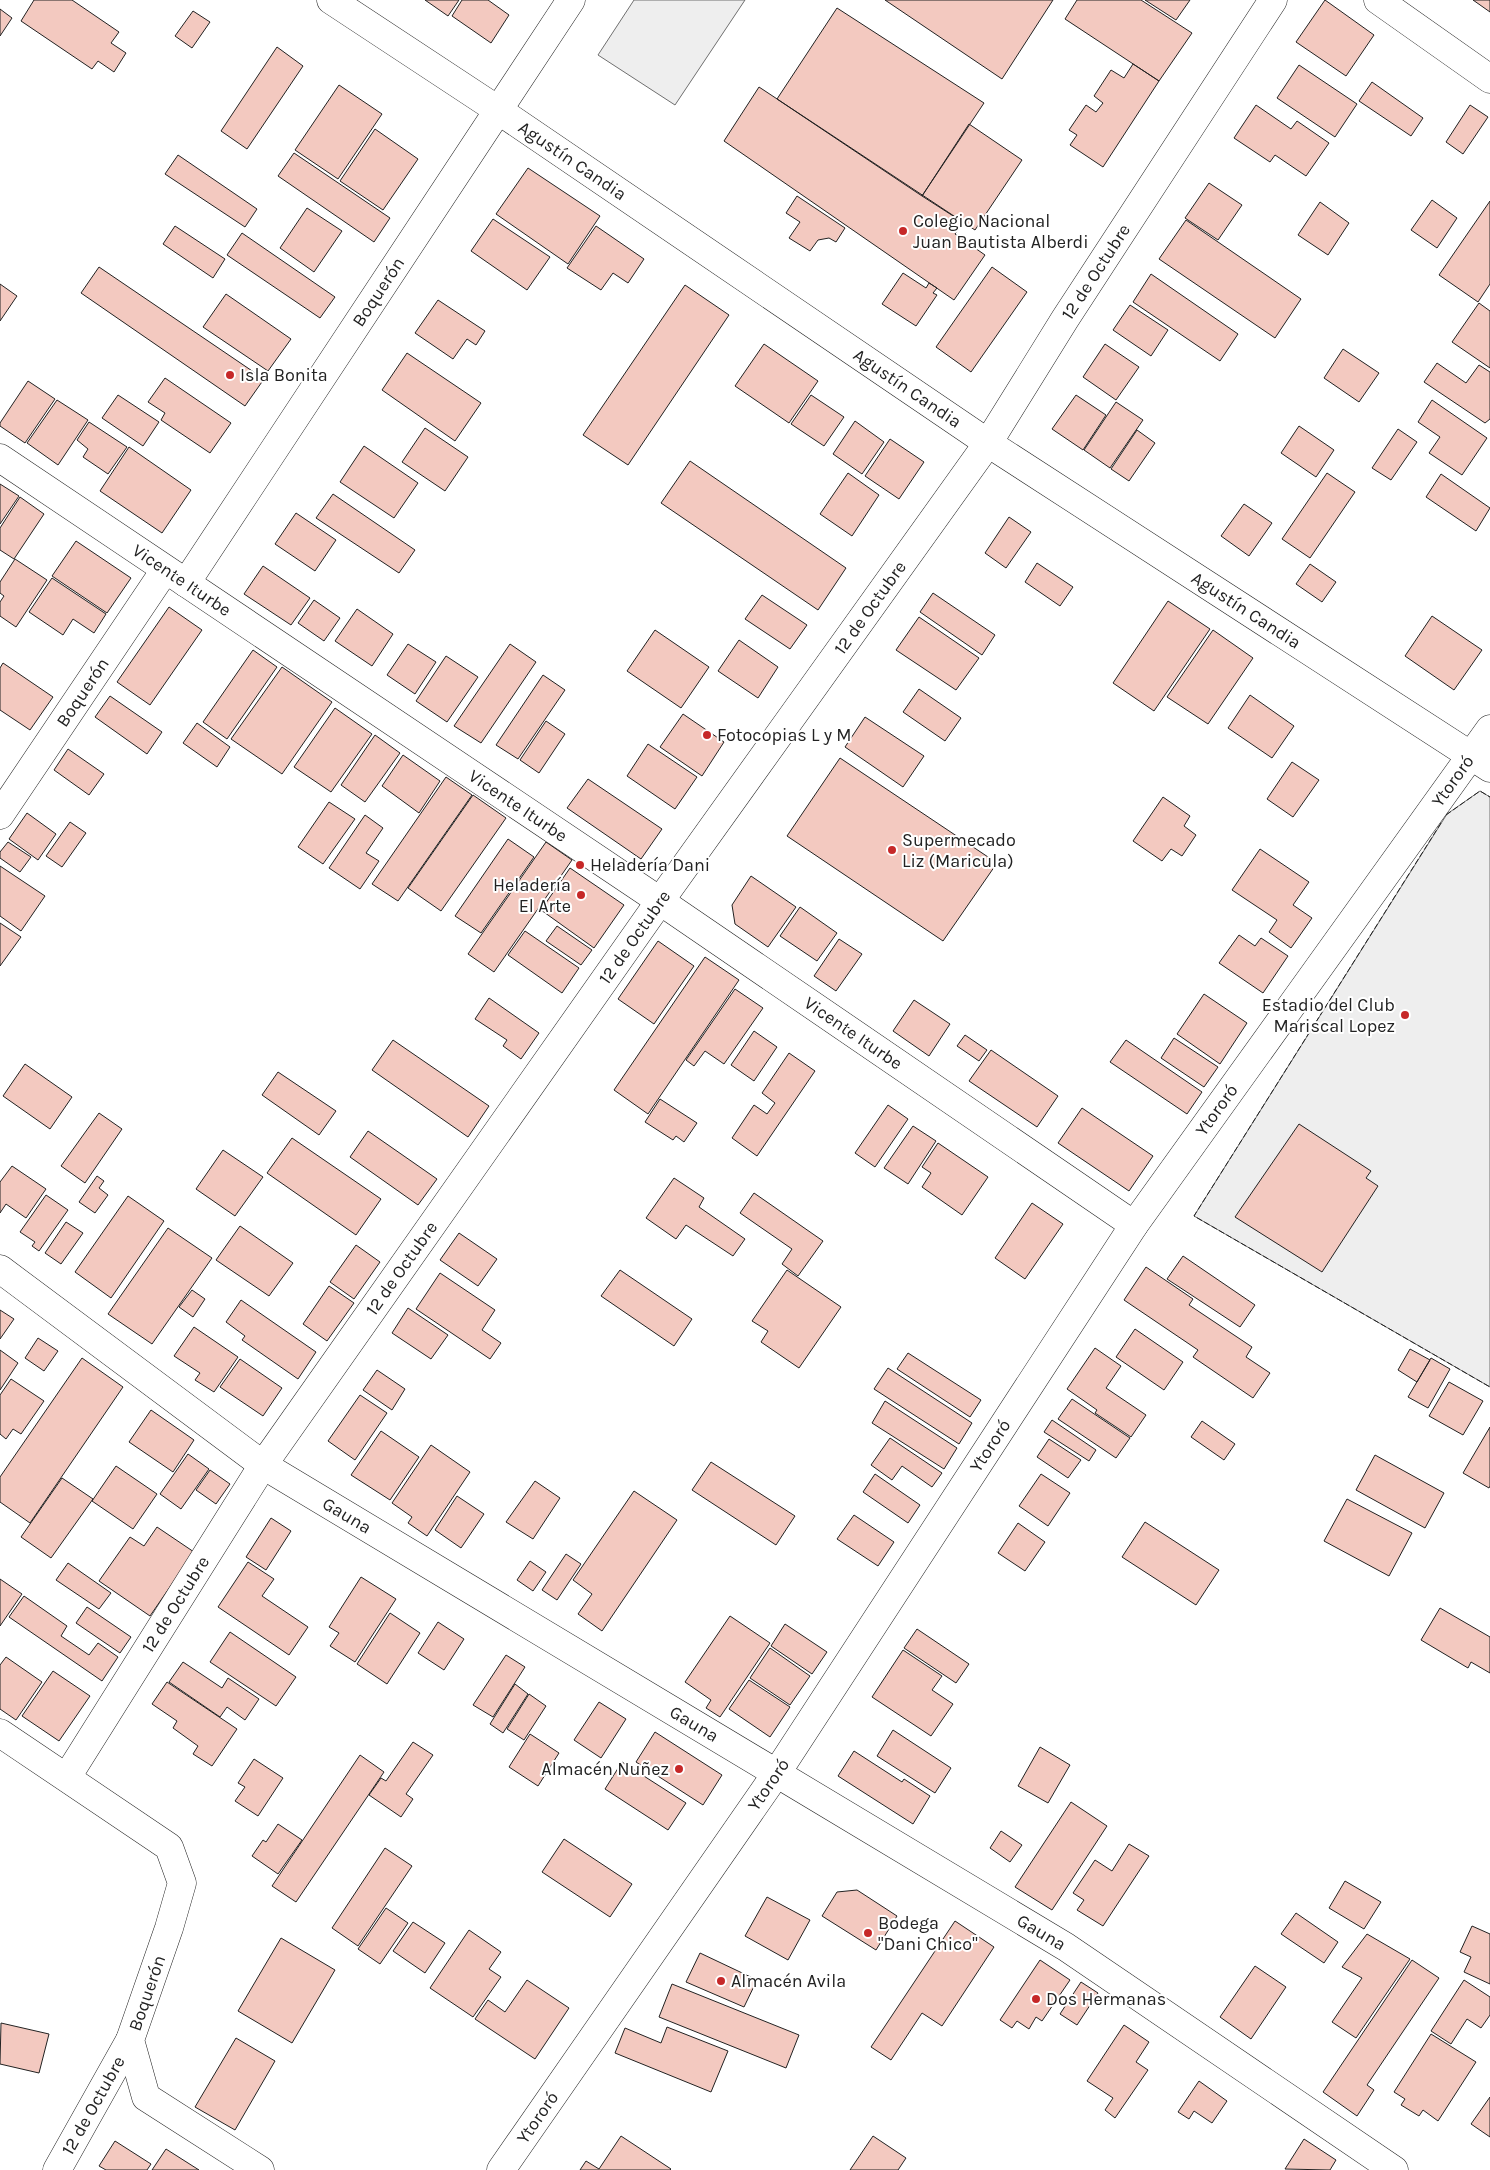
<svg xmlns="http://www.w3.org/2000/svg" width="1490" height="2170" font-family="Karla,sans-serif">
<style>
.green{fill:#eee;stroke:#6f6f6f}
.building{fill:#f3c9c0;stroke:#222}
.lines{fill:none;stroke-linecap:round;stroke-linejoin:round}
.minor-casing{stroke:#222;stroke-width:29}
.major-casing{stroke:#222;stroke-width:29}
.minor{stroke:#fff;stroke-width:28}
.major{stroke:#fff;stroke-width:28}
.fence{stroke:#222;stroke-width:1;stroke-dasharray:6 2.5;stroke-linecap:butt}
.poi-dot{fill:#c62828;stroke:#fff;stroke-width:2}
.labels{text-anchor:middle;stroke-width:4;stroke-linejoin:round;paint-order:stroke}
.street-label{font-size:18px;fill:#222;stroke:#fff}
.poi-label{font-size:18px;fill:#222;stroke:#fff;text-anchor:start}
</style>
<rect width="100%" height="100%" fill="#fff"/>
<path class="green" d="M634,0H745L675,105L598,55Z
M1480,791L1490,797V1387L1194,1216L1447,814Z"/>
<path class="building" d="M34,0H72L119,32L111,43L126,53L114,72L98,61L92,69L21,21Z
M425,0H459L448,16Z
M462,0H488L509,15L491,43L452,16Z
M885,0H1053L1002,79Z
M1077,0H1141L1192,33L1159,81L1065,19Z
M1145,0H1190L1176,20Z
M1325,0L1374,35L1346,76L1296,42Z
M1473,0H1490V12Z
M837,8L984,103L922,196L777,99Z
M0,9L12,18L0,36Z
M193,11L210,22L192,48L175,36Z
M277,47L303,66L247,149L221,131Z
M1133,64L1159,81L1103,167L1070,145L1077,135L1069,130L1086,105L1096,112L1103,103L1094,96L1111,70L1124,78Z
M1299,65L1357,104L1335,137L1277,98Z
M1372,82L1423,118L1411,136L1359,101Z
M339,85L382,114L338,179L295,150Z
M759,87L963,222L955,234L985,255L954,300L724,141Z
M1256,105L1291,129L1297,121L1329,143L1306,176L1275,155L1270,162L1234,138Z
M1470,105L1488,117L1463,154L1446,142Z
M969,124L1022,160L975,230L922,196Z
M375,129L418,159L383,210L340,181Z
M294,153L390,218L374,242L278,176Z
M178,155L257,209L245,227L165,174Z
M528,168L600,216L568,264L496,214Z
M1209,183L1242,205L1218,240L1185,218Z
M797,196L845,228L836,242L829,238L818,240L810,251L789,238L800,222L786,213Z
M1432,200L1457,218L1437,248L1411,230Z
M1490,201V284L1478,302L1439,275Z
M1320,202L1349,223L1328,255L1298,235Z
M307,208L342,231L314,272L280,248Z
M493,219L550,257L527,290L471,251Z
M1186,220L1301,299L1275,338L1159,259Z
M175,226L225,259L213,278L163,244Z
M596,226L644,259L628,283L613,273L601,290L567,268Z
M242,233L335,297L320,318L227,255Z
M99,267L264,379L245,406L81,293Z
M992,267L1027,292L971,372L936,347Z
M903,273L926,288L929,283L937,288L933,293L937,295L916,326L882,304Z
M1151,274L1238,334L1220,361L1133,302Z
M0,284L17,296L0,321Z
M685,285L729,315L628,465L583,435Z
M226,294L291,339L268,371L203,327Z
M438,300L485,331L476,345L467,339L453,359L415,333Z
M1479,303L1490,311V368L1452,342Z
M1130,305L1168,330L1151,356L1113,330Z
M764,344L818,381L789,423L735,386Z
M1105,344L1139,367L1116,400L1083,377Z
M1343,349L1379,373L1359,402L1324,378Z
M407,353L481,403L455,441L382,390Z
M1437,363L1466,383L1479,365L1490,372V419L1485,423L1424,382Z
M165,378L231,423L210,453L161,420L165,413L148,402Z
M28,381L55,399L25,443L0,426V423Z
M118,395L159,422L143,446L102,418Z
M811,395L844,417L824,446L791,424Z
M1076,395L1106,415L1083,450L1052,429Z
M57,400L88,420L58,465L27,443Z
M1432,400L1487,438L1462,475L1429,453L1440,437L1418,422Z
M1116,402L1143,420L1110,468L1084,450Z
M855,421L884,442L862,474L833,454Z
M89,422L127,447L108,474L83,457L88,449L77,440Z
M1299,426L1334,450L1316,477L1281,453Z
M425,428L468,457L445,491L402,462Z
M1398,429L1417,442L1391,480L1372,468Z
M1137,430L1155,443L1129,481L1111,469Z
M890,439L924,462L899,499L865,476Z
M364,446L418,483L394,518L340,482Z
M129,447L191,490L162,533L100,491Z
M690,461L846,568L818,610L661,503Z
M848,473L879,495L852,536L820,514Z
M1327,473L1355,492L1310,558L1282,539Z
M1441,474L1490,508L1476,531L1426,497Z
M0,484L19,496L0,524Z
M333,494L415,550L399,573L316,518Z
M20,497L44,514L14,559L0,550V528Z
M1244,504L1272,523L1249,556L1221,536Z
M296,513L336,540L315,571L275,544Z
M1009,517L1031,532L1006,568L985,553Z
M76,541L131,578L107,613L52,576Z
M15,559L47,580L16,627L0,616V602L4,596L0,593V582Z
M1037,563L1073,587L1060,606L1025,582Z
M1310,564L1336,582L1322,602L1296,584Z
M263,566L310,598L291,625L244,594Z
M52,578L106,614L94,633L73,619L63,635L29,612Z
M933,593L995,635L982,655L920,612Z
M762,595L807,625L790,649L745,619Z
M314,600L340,618L324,641L298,623Z
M1168,601L1210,629L1154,711L1113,683Z
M169,607L202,630L150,705L117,682Z
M357,609L393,634L372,666L335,641Z
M1432,616L1482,650L1454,690L1405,656Z
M919,617L979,658L956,690L896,650Z
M655,630L709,667L681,708L627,671Z
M1213,630L1253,658L1208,724L1167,697Z
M739,640L778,667L758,698L718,671Z
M408,644L436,662L415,694L387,675Z
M510,644L536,662L481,743L454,726Z
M253,650L277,667L227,739L203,722Z
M446,656L478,677L447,722L416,701Z
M3,663L53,697L30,730L0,710V668Z
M282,667L332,702L282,774L231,739Z
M543,675L565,690L518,759L496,745Z
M919,689L961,718L945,741L903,712Z
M1250,695L1294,726L1272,758L1228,728Z
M110,696L162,732L147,754L95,717Z
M335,708L372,734L331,792L294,767Z
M683,714L724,742L702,776L660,747Z
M865,717L924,756L903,787L845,747Z
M546,721L565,734L539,773L520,760Z
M197,723L230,747L217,767L183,743Z
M375,735L400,753L365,802L341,785Z
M648,744L697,777L675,809L627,776Z
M68,749L104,774L89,795L54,770Z
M403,755L440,781L419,813L382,786Z
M840,758L997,863L943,941L787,836Z
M1292,762L1319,780L1293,817L1267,799Z
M446,777L472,795L398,901L372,884Z
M588,779L662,829L641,859L567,808Z
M473,795L506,818L441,911L408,888Z
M1163,797L1190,816L1184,826L1196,835L1182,856L1171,849L1162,861L1133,841Z
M329,802L355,819L323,864L298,847Z
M27,813L56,834L38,860L9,839Z
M365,815L383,828L366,853L379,861L360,889L329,868Z
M70,822L86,833L62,867L46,856Z
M508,839L534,857L481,933L455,916Z
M8,842L31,857L20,872L0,858V852Z
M546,842L572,860L494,972L468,954Z
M1260,849L1309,882L1293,905L1312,918L1291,948L1269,932L1277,920L1232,890Z
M0,866L45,896L21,931L0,916Z
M570,868L624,905L594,948L541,910Z
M751,876L796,907L768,947L735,924L732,905Z
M800,907L837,933L817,961L780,936Z
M0,923L21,937L0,966Z
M557,926L592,950L581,965L546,941Z
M525,931L579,968L562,993L508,955Z
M1239,935L1255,946L1261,938L1288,956L1263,993L1219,963Z
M839,939L862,954L836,991L814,976Z
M658,941L694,966L654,1024L618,999Z
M705,957L739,980L648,1114L614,1090Z
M735,989L763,1008L724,1064L705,1051L694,1066L686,1060Z
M1204,994L1247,1023L1220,1064L1177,1034Z
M489,998L539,1033L521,1059L503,1046L507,1040L475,1019Z
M914,1000L950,1024L929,1056L893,1031Z
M754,1031L777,1047L754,1081L731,1065Z
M965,1035L987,1050L979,1061L957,1046Z
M1174,1038L1218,1067L1204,1087L1161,1058Z
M393,1040L489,1106L468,1137L372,1070Z
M1126,1040L1202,1092L1187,1114L1110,1062Z
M991,1050L1058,1096L1037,1127L969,1081Z
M789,1053L815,1071L757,1156L732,1138L754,1105L767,1114L775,1103L762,1093Z
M25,1064L72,1097L50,1129L3,1096Z
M278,1072L336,1111L319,1135L262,1095Z
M660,1099L697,1123L684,1142L676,1136L673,1140L645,1122Z
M888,1105L908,1119L875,1167L855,1153Z
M1082,1108L1153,1156L1129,1191L1058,1143Z
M99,1113L122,1129L85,1183L61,1166Z
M1299,1124L1371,1171L1366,1178L1378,1186L1322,1272L1235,1217Z
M913,1126L936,1141L908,1184L884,1168Z
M368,1131L437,1179L418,1205L350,1157Z
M292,1138L381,1199L356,1235L267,1173Z
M938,1143L988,1177L962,1215L922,1187L931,1173L922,1167Z
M223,1150L263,1177L235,1216L196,1189Z
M12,1166L46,1189L26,1218L6,1204L0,1213V1182Z
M97,1176L104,1181L99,1188L108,1195L95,1213L79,1202Z
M674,1178L704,1198L699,1207L745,1239L733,1256L686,1225L676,1239L646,1218Z
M754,1193L823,1241L798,1276L782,1264L792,1249L740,1213Z
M46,1195L68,1210L39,1251L32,1246L35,1242L20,1232Z
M128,1196L164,1221L111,1298L75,1272Z
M1032,1203L1063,1224L1025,1279L995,1258Z
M66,1222L83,1233L61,1264L45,1253Z
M240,1226L293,1263L269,1296L216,1260Z
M168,1228L212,1258L152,1344L108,1314Z
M459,1233L497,1259L478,1286L440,1260Z
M356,1245L380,1262L354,1299L330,1282Z
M1183,1256L1255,1305L1240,1327L1167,1279Z
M1146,1267L1193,1299L1189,1305L1252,1347L1246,1357L1270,1373L1253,1398L1193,1357L1198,1350L1124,1300Z
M620,1270L692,1319L674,1346L601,1296Z
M787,1270L841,1307L799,1368L761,1342L768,1331L752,1321Z
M440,1273L495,1310L482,1330L501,1343L490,1359L416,1309Z
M329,1286L354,1303L327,1341L303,1324Z
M192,1290L205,1299L193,1317L179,1307Z
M241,1300L316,1352L298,1379L242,1340L245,1336L226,1322Z
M408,1308L448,1335L431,1359L392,1333Z
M0,1310L14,1319L0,1339Z
M194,1327L238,1357L214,1392L195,1380L200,1373L174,1356Z
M1135,1329L1183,1362L1164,1390L1116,1357Z
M38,1338L58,1351L44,1371L25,1358Z
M1095,1348L1121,1366L1106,1388L1146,1415L1131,1437L1095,1413L1097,1410L1067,1389Z
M1410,1349L1430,1360L1417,1382L1398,1370Z
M0,1350L18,1363L0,1390Z
M908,1353L981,1400L970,1417L897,1369Z
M82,1358L123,1387L30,1523L0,1502V1477Z
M1431,1358L1450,1369L1428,1408L1408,1397Z
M240,1359L282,1388L263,1416L220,1387Z
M888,1368L972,1423L959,1444L874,1389Z
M377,1370L405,1389L392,1410L363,1390Z
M11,1379L44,1401L21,1434L13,1429L6,1439L0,1434V1395Z
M1449,1382L1483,1401L1463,1435L1429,1416Z
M360,1395L387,1413L355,1460L328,1441Z
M1072,1399L1130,1438L1116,1458L1058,1419Z
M885,1401L957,1448L944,1469L872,1423Z
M151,1410L194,1440L173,1472L129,1442Z
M1052,1420L1096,1450L1089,1461L1044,1432Z
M1202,1421L1235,1444L1224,1460L1191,1437Z
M1490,1427V1486L1489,1488L1463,1473Z
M381,1431L419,1457L390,1500L351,1475Z
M890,1438L942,1473L932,1487L902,1466L892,1480L871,1465Z
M1049,1439L1081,1460L1068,1478L1037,1457Z
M431,1445L470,1472L427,1536L408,1523L412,1517L392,1503Z
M188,1454L209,1469L181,1509L160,1494Z
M1375,1455L1444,1493L1425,1528L1356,1490Z
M711,1462L795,1516L776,1545L692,1490Z
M116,1466L157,1494L133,1529L92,1501Z
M210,1470L230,1484L216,1504L196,1490Z
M875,1474L920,1505L908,1523L863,1492Z
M1041,1474L1070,1493L1048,1526L1019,1506Z
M62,1478L93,1499L51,1558L21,1537Z
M535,1481L560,1498L533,1539L506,1522Z
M634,1491L677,1520L602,1631L578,1614L592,1594L573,1580Z
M457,1496L484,1514L461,1548L435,1530Z
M1347,1499L1412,1533L1389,1576L1324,1541Z
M854,1515L894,1542L878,1566L837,1539Z
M271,1518L291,1531L266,1570L246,1557Z
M1145,1522L1219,1570L1196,1605L1122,1557Z
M1018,1523L1045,1542L1025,1571L998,1553Z
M157,1527L194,1552L150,1616L99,1581L130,1537L144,1546Z
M566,1554L581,1564L557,1600L542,1590Z
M530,1561L546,1572L533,1591L517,1580Z
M248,1562L274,1579L262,1596L308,1627L289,1655L218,1607Z
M68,1563L111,1593L99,1609L56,1580Z
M361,1577L396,1599L355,1662L330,1646L339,1633L329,1627Z
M0,1579L22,1594L0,1626Z
M24,1596L67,1626L61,1636L89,1655L98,1643L118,1657L102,1681L9,1617Z
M87,1607L131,1637L120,1653L76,1623Z
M1440,1608L1490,1637V1673L1471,1662L1468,1668L1421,1640Z
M390,1613L420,1633L387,1684L357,1664Z
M730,1616L770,1643L720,1717L706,1708L711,1700L685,1682Z
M438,1622L464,1639L444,1670L418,1653Z
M785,1624L827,1652L812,1674L771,1646Z
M917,1629L969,1664L956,1683L904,1648Z
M230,1632L296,1677L276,1706L210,1662Z
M770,1648L810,1676L790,1705L750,1678Z
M903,1650L942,1676L932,1690L953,1704L931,1736L872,1697Z
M506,1655L525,1667L493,1717L473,1705Z
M6,1657L42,1682L16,1720L0,1709V1665Z
M183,1662L222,1688L228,1678L259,1699L245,1720L227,1707L220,1717L169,1682Z
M53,1671L90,1696L59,1741L22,1716Z
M749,1680L790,1707L770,1737L729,1709Z
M167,1682L237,1729L212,1766L193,1754L198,1746L173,1728L177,1721L152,1704Z
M515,1684L528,1694L503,1733L490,1724Z
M529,1694L546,1706L524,1740L507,1729Z
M599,1702L626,1719L601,1758L574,1740Z
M893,1730L951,1768L935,1793L877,1756Z
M655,1732L722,1775L703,1805L636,1762Z
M530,1734L559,1753L538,1786L509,1767Z
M413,1742L433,1755L406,1794L413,1799L401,1817L369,1795L381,1778L386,1781Z
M1040,1747L1070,1765L1048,1803L1018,1786Z
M854,1751L902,1782L904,1779L930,1796L913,1824L838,1776Z
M360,1755L384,1772L296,1902L272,1886Z
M254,1759L283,1778L258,1816L235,1801L245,1787L238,1783Z
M622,1762L686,1803L668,1830L605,1789Z
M1071,1802L1107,1826L1052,1910L1015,1887Z
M278,1824L302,1840L278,1874L252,1856L263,1840L266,1842Z
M1001,1831L1022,1845L1010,1862L990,1848Z
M564,1839L632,1884L610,1917L542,1872Z
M1129,1844L1149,1856L1103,1926L1077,1910L1084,1900L1073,1893L1095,1860L1112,1871Z
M385,1848L412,1866L358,1946L332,1928Z
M1345,1881L1381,1902L1364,1929L1329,1908Z
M857,1890L897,1916L876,1950L822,1916L837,1892Z
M767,1897L810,1920L788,1960L745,1936Z
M386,1908L408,1923L380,1964L358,1949Z
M1296,1913L1338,1942L1324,1963L1281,1934Z
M955,1921L994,1947L942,2026L922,2013L891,2060L871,2047Z
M413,1922L445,1943L425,1973L393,1951Z
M1472,1926L1490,1934V1984L1464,1972L1471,1957L1460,1952Z
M469,1930L501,1952L489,1969L501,1977L473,2017L430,1988Z
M1367,1934L1410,1959L1356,2038L1332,2022L1362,1978L1342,1967Z
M281,1938L335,1970L292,2043L238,2011Z
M700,1953L757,1980L744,2007L686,1982Z
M1040,1960L1070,1980L1042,2021L1036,2017L1029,2029L1017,2021L1012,2028L1000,2020Z
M1412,1960L1439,1978L1367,2085L1374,2090L1357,2116L1323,2092Z
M1255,1966L1286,1987L1251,2039L1220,2017Z
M527,1980L569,2008L535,2059L475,2019L488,2000L505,2012Z
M1464,1980L1490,1997V2015L1481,2028L1467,2019L1451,2044L1431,2031Z
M1081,1982L1098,1993L1077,2025L1060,2014Z
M672,1984L799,2035L786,2068L659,2017Z
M1,2023L49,2034L39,2073L0,2064Z
M1124,2025L1149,2042L1136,2062L1148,2070L1115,2118L1105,2110L1113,2098L1087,2081Z
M667,2027L728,2051L711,2092L615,2053L625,2028L661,2043Z
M1431,2034L1476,2062L1438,2121L1423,2110L1419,2116L1401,2105L1405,2099L1394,2092Z
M236,2038L275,2061L235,2130L195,2107Z
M1199,2081L1227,2101L1212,2123L1194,2111L1189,2119L1178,2112Z
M1490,2097V2137L1471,2124Z
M621,2136L671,2169L670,2170H580L586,2161L599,2169Z
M873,2136L906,2158L898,2170H850Z
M1304,2139L1336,2160L1330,2170L1285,2169Z
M115,2141L151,2164L147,2170H106L99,2166Z
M166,2149L199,2170H152Z"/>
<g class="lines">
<g class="minor-casing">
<g id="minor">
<path id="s1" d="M331,0L498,110L988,443L1490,768"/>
<path id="s2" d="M0,458L660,901L1134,1225"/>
<path id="s3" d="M186,583L571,0"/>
<path id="s4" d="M0,815L165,570"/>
<path id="s5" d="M0,1269L263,1465L1066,1947L1394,2170"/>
<path d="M0,1733L169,1847L182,1883L169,1928L130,2040L146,2097L260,2170"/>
<path id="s6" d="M67,1777L263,1465L660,901L988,443L1065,319L1273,0"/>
<path id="s7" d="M57,2170L130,2040"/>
<path id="s8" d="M501,2170L776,1774L1134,1225L1490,729"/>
</g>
</g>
<g class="major-casing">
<path id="major" d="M1378,0L1490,79"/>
</g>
<use href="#minor" class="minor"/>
<use href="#major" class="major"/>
<path class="fence" d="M1446,815L1480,791L1490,797
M1441,823L1194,1216L1490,1387"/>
</g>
<g class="poi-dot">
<circle cx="903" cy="231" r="5"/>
<circle cx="230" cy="375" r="5"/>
<circle cx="707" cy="735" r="5"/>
<circle cx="892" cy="850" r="5"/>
<circle cx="580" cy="865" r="5"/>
<circle cx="581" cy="895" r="5"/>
<circle cx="1405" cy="1015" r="5"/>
<circle cx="679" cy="1769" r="5"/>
<circle cx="868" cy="1933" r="5"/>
<circle cx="721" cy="1981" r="5"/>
<circle cx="1036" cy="1999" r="5"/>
</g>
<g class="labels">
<g class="street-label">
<text dy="6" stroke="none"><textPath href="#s1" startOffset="290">Agustín Candia</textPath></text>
<text dy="6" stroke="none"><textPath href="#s6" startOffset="1824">12 de Octubre</textPath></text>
<text dy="6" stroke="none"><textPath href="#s3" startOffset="349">Boquerón</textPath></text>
<text dy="6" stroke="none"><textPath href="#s1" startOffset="695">Agustín Candia</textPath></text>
<text dy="6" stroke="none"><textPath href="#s2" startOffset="219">Vicente Iturbe</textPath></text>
<text dy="6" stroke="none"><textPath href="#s6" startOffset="1419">12 de Octubre</textPath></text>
<text dy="6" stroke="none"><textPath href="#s1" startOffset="1100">Agustín Candia</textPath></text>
<text dy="6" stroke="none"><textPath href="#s4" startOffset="148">Boquerón</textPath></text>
<text dy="6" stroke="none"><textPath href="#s8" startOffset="1684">Ytororó</textPath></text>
<text dy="6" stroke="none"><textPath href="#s2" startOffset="624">Vicente Iturbe</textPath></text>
<text dy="6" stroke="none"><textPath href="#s6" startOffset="1014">12 de Octubre</textPath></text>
<text dy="6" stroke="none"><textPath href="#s2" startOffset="1029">Vicente Iturbe</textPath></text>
<text dy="6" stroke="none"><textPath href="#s8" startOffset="1279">Ytororó</textPath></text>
<text dy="6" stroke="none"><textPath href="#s6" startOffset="609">12 de Octubre</textPath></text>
<text dy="6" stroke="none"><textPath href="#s8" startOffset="874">Ytororó</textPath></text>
<text dy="6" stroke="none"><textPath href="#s5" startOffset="426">Gauna</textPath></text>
<text dy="6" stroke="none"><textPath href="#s6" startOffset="204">12 de Octubre</textPath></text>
<text dy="6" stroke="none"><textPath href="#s5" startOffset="831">Gauna</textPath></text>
<text dy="6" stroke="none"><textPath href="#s8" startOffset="469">Ytororó</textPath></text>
<text dy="6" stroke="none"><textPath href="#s5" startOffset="1236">Gauna</textPath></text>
<text transform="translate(147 1993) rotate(-71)" y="6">Boquerón</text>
<text dy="6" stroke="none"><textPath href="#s7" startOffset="74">12 de Octubre</textPath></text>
<text dy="6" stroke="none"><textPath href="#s8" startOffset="64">Ytororó</textPath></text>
</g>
<g class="poi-label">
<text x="913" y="227">Colegio Nacional<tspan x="913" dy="21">Juan Bautista Alberdi</tspan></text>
<text x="240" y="381">Isla Bonita</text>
<text x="717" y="741">Fotocopias L y M</text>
<text x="902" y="846">Supermecado<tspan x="902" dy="21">Liz (Maricula)</tspan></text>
<text x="590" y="871">Heladería Dani</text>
<text x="571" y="891" text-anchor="end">Heladería<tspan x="571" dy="21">El Arte</tspan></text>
<text x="1395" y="1011" text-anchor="end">Estadio del Club<tspan x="1395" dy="21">Mariscal Lopez</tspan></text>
<text x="669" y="1775" text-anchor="end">Almacén Nuñez</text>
<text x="878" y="1929">Bodega<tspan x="878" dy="21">"Dani Chico"</tspan></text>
<text x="731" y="1987">Almacén Avila</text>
<text x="1046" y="2005">Dos Hermanas</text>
</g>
</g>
</svg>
